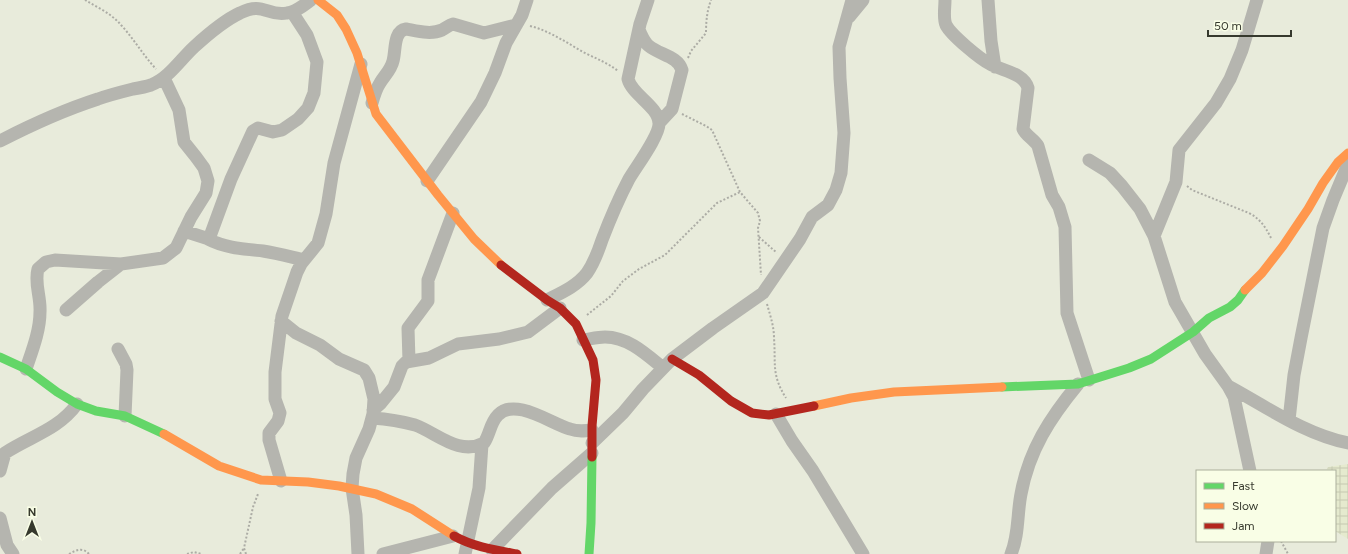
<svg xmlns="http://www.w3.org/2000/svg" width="1348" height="554" font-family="Figtree,sans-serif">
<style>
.industrial{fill:url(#industrial-grid)}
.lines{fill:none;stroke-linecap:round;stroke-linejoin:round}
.path{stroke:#acaca5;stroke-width:2;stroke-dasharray:2 2;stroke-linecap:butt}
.street{stroke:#b5b5af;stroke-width:13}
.fast{stroke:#63d668;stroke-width:9}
.slow{stroke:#ff974d;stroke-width:9}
.jam{stroke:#b3261e;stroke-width:9}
</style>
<defs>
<pattern id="industrial-grid" width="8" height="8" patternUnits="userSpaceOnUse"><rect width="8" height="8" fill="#e5eace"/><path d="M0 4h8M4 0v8" fill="none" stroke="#c5c9b1"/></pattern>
</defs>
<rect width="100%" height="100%" fill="#e8ebdb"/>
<path class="industrial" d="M1348,464V539L1335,531V471H1326L1328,467Z"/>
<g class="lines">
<path class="path" d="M85,0C97,7 112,14 121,25C134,39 143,55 156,69
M530,26C550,31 567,43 585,53C597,59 608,63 618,71
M688,58L691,51L706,33C706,21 707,11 711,0
M682,114L706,126L712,130L740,192L758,213L760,221L758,228L761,275
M1187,186L1192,190L1249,213C1260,219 1265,226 1271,238
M759,237L777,253
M767,304C770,315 774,326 774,338C776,364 771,374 786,398
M587,315L611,296L623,281L639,269L665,255L717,203L740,192
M1281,541L1288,554
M69,554C76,550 83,547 89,554
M187,554L194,552L202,554
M240,554L244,548
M246,554L244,548L253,507L258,494"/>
<path class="street" d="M945,0C945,8 943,18 946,25C951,35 980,59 990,64C1003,71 1024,73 1028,88L1023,129C1026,136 1034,139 1038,146L1052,195L1059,207L1065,227L1067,313L1089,380
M988,0L991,41L995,67
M849,17L863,0
M639,30C642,36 644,42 649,46C660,55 678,56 682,70L672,109L659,123
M372,103C374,96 376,89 380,83C384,76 391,70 393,61C396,51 393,31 406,29C417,31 431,35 442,30C446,28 449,25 453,24L484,33L516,25
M0,141C31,125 64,110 98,99C109,95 121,92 133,89C139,88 145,87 151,85C169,78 180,60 194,47C206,36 225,20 240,13C264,1 267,17 287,13C296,12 304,5 311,0
M1089,160L1110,173L1122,186L1140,209L1154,236L1175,302L1205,354L1228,386L1234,397L1250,471
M427,181L481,102L495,73L506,43L522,15L527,0
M184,231L209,239L231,179L253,131L258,128L273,132L282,130L298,119L308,108L314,93L317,62L307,35L292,12
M1154,236L1176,182L1179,150L1216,103L1230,79L1242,50L1257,0
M208,239C225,248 244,249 263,251C277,253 291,257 304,260
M547,300C561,293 577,286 587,273C594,263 598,252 602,240C610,219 619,198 629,179C636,167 660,135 659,123C658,106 632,95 628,79L640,24L648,0
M66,310L98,282L121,264
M281,321L296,333L320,345L339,359L364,370L369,378L374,399L373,414L369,429L356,458L353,474L352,488L356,515L358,554
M583,340C590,339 598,337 605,337C628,337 646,354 663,368
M118,349L126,364L127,370L125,416
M409,361L408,328L428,301V280L453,213
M26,369C32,351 40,331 40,312C41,297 34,283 38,269L46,262L55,260L121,264L163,258L176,248L191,217L206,193L208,181L204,168L196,157L184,142L179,110L164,78
M1228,386C1267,407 1304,434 1348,443
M373,410L381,403L394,387L402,366L406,362L429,358L458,344L499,339L528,332L560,308
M776,414L792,441L813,471L863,554
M372,418C387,419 401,421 415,425C437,433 459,456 484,443C490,434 490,423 498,415C515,397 552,424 570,429C578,432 585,431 592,430
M1289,420L1294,375L1301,338L1323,228L1333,200L1348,164
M592,443L623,413L643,389L672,359L713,328L763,293L800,239L812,217L828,205L836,190L841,173L844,133L840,78L839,47L852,0
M0,471L5,453C31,436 58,430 77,404
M281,481L269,440V433L278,421L280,413L275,399V372L282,316L297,272L301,264L318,243L326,214L334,163L361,64
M0,518L7,545L13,554
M492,550L552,488L592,453
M383,554L453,536
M465,554L479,488L482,444
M1011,554C1019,535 1017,514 1021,494C1029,450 1050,418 1078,384
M1266,554L1268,541"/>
<path class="fast" d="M0,357L26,369L57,392L77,404L96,411L125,416L164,434
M1002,387L1078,384L1129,368L1151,359L1193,332L1209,318L1230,307L1238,300L1245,290
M589,554L591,523L592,457"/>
<path class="slow" d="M318,0L337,15L346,29L357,53L376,114L438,195L474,239L501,265
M1245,290L1262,273L1283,246L1308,209L1323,183L1338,162L1348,153
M814,406L851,398L894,392L1002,387
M164,434L219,466L261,480L308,482L339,486L376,494L412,509L454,536"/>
<path class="jam" d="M501,265L547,300L560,308L576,324L593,360L596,380L592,426V457
M672,359L699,375L731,401L752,413L769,415L814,406
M454,536C474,547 495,550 517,554"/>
</g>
<rect x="1196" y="470" width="140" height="72" fill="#f9fee6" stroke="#abaf9c"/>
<rect x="1204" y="483" width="20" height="6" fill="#63d668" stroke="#abaf9c"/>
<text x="1232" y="490" font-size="12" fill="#36392d">Fast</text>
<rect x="1204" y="503" width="20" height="6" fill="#ff974d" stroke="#abaf9c"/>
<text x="1232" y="510" font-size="12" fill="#36392d">Slow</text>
<rect x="1204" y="523" width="20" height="6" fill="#b3261e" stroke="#abaf9c"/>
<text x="1232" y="530" font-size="12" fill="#36392d">Jam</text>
<g transform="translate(32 522)" stroke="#f9fee6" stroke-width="3" paint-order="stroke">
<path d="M0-3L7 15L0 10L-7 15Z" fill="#36392d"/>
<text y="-6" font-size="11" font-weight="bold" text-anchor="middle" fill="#36392d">N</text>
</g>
<path d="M1208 30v6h83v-6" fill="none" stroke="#36392d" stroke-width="2"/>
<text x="1214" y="30" font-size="12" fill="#36392d" stroke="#f9fee6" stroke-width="3" paint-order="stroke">50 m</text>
</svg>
